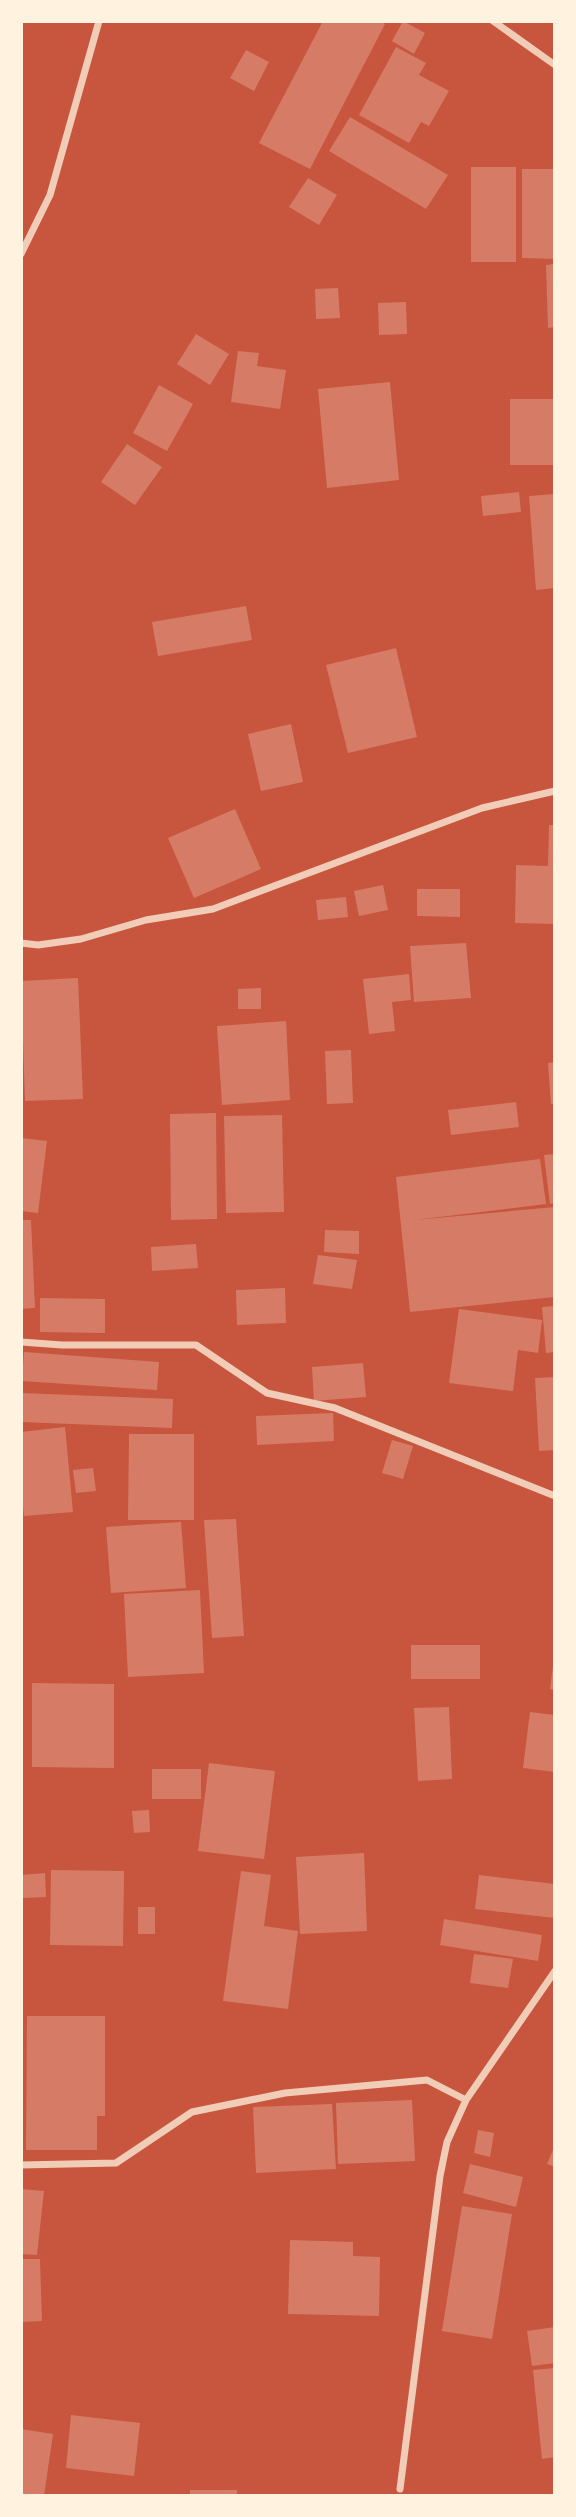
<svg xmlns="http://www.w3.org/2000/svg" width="576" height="2517" font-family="'Public Sans',sans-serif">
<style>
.building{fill:#d67c66}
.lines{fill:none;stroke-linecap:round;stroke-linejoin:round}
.minor{stroke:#f1ccb7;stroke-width:7}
</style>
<rect width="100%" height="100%" fill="#c8553d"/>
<path class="building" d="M323,21H379L385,24L310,169L259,143Z
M403,21L425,33L414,54L392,41Z
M396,47L426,63L419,75L449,91L429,126L421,122L409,143L359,115Z
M246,50L269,62L254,91L230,78Z
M350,117L448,175L426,209L329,151Z
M471,167H516V262H471Z
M522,169H555V259L522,258Z
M308,178L337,195L319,225L289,207Z
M555,264V327L548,328L546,265Z
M338,288L340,318L316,319L315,289Z
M406,302L407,334L379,335L378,303Z
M196,334L229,354L210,385L177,364Z
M238,351L259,353L257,366L286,370L280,409L231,402Z
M390,382L399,480L327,488L318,389Z
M159,385L193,404L167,451L133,433Z
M510,399H555V465H510Z
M127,444L162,467L135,505L101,482Z
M519,492L521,512L483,516L481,496Z
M555,494V588L536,590L529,496Z
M246,606L252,640L158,656L152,622Z
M396,648L417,737L348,753L326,665Z
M291,724L303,782L261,791L248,734Z
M235,809L261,869L194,898L168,838Z
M549,825H555V924L515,923L516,865L548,866Z
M383,885L388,910L359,916L354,891Z
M417,889H460V917L417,916Z
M346,897L348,917L318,920L316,900Z
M466,943L471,998L414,1002L410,946Z
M409,974L411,1000L392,1002L395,1031L369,1034L363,979Z
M78,978L83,1099L25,1101L21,981Z
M261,988V1009H238V989Z
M286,1021L290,1100L222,1105L217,1026Z
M351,1050L353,1103L327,1104L325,1051Z
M555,1062V1103L551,1104L548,1063Z
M516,1102L519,1127L451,1135L448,1110Z
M216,1113L217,1219L171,1220L170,1114Z
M282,1115L284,1212L226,1213L224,1116Z
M21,1138L47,1141L38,1213L21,1211Z
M555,1154V1203L550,1204L544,1155Z
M540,1159L546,1204L415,1220L555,1207V1297L410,1312L396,1177Z
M21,1220H31L35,1308L21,1309Z
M325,1230L359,1231V1254L324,1252Z
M196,1244L198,1268L152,1271L151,1247Z
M318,1255L357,1260L352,1289L313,1284Z
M285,1288L286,1323L237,1325L236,1290Z
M40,1298L105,1299V1333L40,1332Z
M555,1306V1352L546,1353L542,1307Z
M459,1309L542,1320L538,1353L518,1350L513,1391L449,1383Z
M24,1352L159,1362L157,1390L22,1381Z
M363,1363L366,1397L314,1401L312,1367Z
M555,1377V1450L539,1451L535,1378Z
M21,1393L173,1399L172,1428L21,1422Z
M333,1413L334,1441L257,1445L256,1416Z
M65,1427L73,1512L24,1516L21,1487V1432Z
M129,1434H194V1520H128Z
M392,1440L413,1446L403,1479L382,1473Z
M93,1468L96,1491L76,1493L73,1470Z
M236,1519L244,1636L212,1638L204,1520Z
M181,1522L186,1588L111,1593L106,1527Z
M200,1590L204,1673L128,1677L124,1594Z
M411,1645H480V1679H411Z
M553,1666H555V1690L550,1689Z
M32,1683L114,1684V1768L32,1767Z
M449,1707L452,1779L418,1781L414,1708Z
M530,1712L555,1715V1772L523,1768Z
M209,1763L275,1771L264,1859L198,1851Z
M152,1769H201V1799H152Z
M149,1810L150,1832L134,1833L132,1811Z
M364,1853L367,1931L300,1934L296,1857Z
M51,1870L124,1871L123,1946L50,1945Z
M241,1871L271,1875L264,1926L298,1931L288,2009L223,2001Z
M45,1873L46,1897L21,1898V1875Z
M479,1875L555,1884V1918L475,1909Z
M138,1907H155V1934H138Z
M444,1919L542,1935L538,1961L440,1945Z
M474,1954L513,1959L508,1988L470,1983Z
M27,2016H105V2116H97V2150H26Z
M412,2100L415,2161L338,2164L336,2103Z
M332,2104L336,2169L256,2173L253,2107Z
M478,2130L494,2133L490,2157L474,2153Z
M555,2145V2167L547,2164Z
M470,2164L523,2177L516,2207L463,2193Z
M21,2189L44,2191L37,2255L21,2254Z
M462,2206L512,2214L492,2339L442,2331Z
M290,2240L353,2242V2256L380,2257L379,2316L288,2314Z
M21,2259H40L42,2321L21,2322Z
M555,2327V2363L532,2366L527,2331Z
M555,2368V2457L542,2459L533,2370Z
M71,2415L140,2423L134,2476L66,2468Z
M21,2429L53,2434L44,2496H21Z
M190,2490H237V2496H190Z"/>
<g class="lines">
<path class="minor" d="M493,21L555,65
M21,254L50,195L99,21
M21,943L38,945L81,939L146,920L213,909L482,808L555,791
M21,1342L62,1345H196L267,1393L335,1408L555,1496
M21,2165L116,2163L192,2112L285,2093L427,2080L466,2100
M400,2489L440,2176L447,2142L466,2100L555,1971"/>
</g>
<rect width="576" height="2517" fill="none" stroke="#fff3e0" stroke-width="46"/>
</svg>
